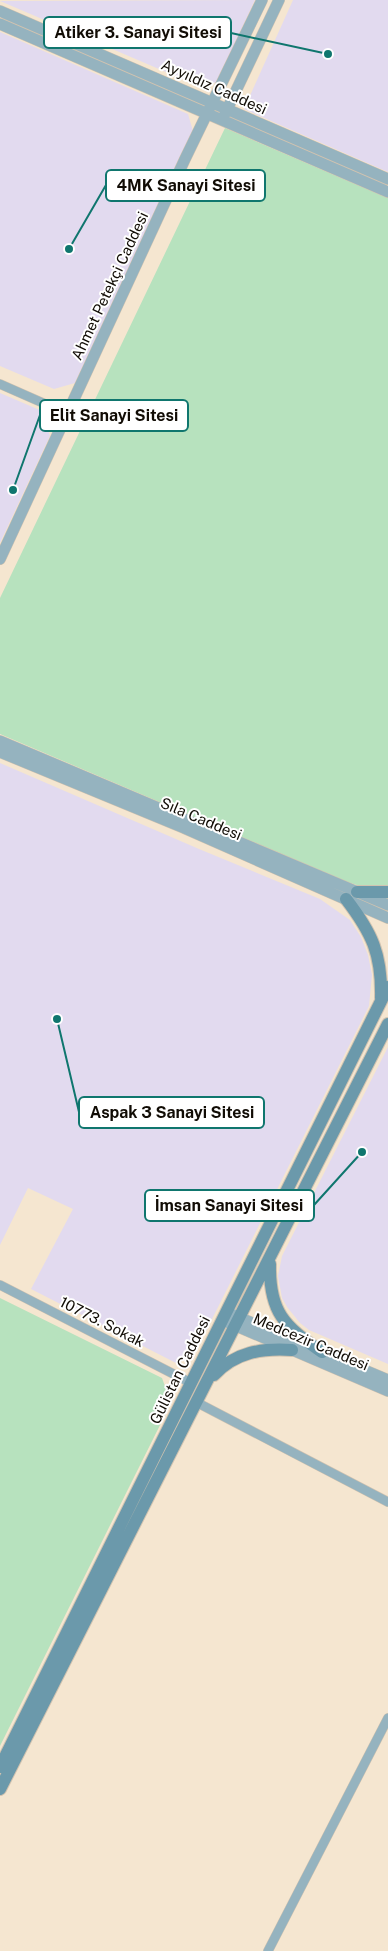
<svg xmlns="http://www.w3.org/2000/svg" width="388" height="1951" font-family="'Public Sans',sans-serif">
<style>
.industrial{fill:#e2daef}
.green{fill:#b7e2be}
.lines{fill:none;stroke-linecap:round;stroke-linejoin:round}
.minor-casing{stroke:#d1c3b0;stroke-width:10}
.tertiary-casing{stroke:#d1c3b0;stroke-width:12}
.secondary-casing{stroke:#d1c3b0;stroke-width:14}
.minor{stroke:#95b3bf;stroke-width:9}
.tertiary{stroke:#95b3bf;stroke-width:11}
.secondary{stroke:#6b99ab;stroke-width:12}
.labels{text-anchor:middle;stroke-width:4;stroke-linejoin:round;paint-order:stroke}
.street-label{font-size:15px;fill:#110c05;stroke:#fff}
.leader{fill:none;stroke:#0f766e;stroke-width:2}
.callout-dot{fill:#0f766e;stroke:#fff;stroke-width:2}
.callout{fill:#fff;stroke:#0f766e;stroke-width:2}
.callout-label{font-size:16px;text-anchor:middle;font-weight:bold;fill:#110c05}
</style>
<rect width="100%" height="100%" fill="#f5e6d0"/>
<path class="industrial" d="M255,0L217,82L201,87L0,1Z
M293,0H388V172L244,109Z
M0,32L188,114L193,131L75,383L54,389L0,366Z
M0,393L42,411L50,436L0,543Z
M0,763L199,849L320,899L350,920L361,937L368,955L372,975L369,1006L193,1357L176,1363L31,1289L73,1209L28,1188L0,1245Z
M388,1047V1364L309,1330L300,1323L287,1307L282,1298L278,1276L282,1256Z"/>
<path class="green" d="M225,128L388,198V887L360,886L347,882L0,734V598Z
M0,1298L162,1378L171,1403L0,1746Z"/>
<g class="lines">
<g class="minor-casing">
<path id="minor" d="M0,384L68,414
M0,1285L191,1383
M196,1402L388,1502
M268,1951L388,1718"/>
</g>
<g class="tertiary-casing">
<path id="tertiary" d="M0,11L388,179
M0,24L388,192
M224,116L279,0
M0,559L185,159L262,0
M0,741L388,905
M0,752L184,828L388,918
M231,1314L388,1380
M227,1322L388,1391"/>
</g>
<g class="secondary-casing">
<path id="secondary" d="M357,892H388
M346,899C372,933 382,954 381,998
M270,1264C269,1312 284,1326 322,1352
M214,1375C235,1352 262,1348 292,1350
M0,1767L388,987
M0,1789L388,1024"/>
</g>
<use href="#minor" class="minor"/>
<use href="#tertiary" class="tertiary"/>
<use href="#secondary" class="secondary"/>
</g>
<g class="labels">
<g class="street-label">
<text transform="translate(214 87) rotate(24)" y="5">Ayyıldız Caddesi</text>
<text transform="translate(110 286) rotate(-65)" y="5">Ahmet Petekçi Caddesi</text>
<text transform="translate(201 819) rotate(23)" y="5">Sıla Caddesi</text>
<text transform="translate(102 1322) rotate(27)" y="5">10773. Sokak</text>
<text transform="translate(311 1342) rotate(23)" y="5">Medcezir Caddesi</text>
<text transform="translate(180 1370) rotate(-64)" y="5">Gülistan Caddesi</text>
</g>
</g>
<path class="leader" d="M328 54L231 33M69 249L106 185M13 490L40 415M57 1019L79 1112M362 1152L314 1205"/>
<g class="callout-dot">
<circle cx="328" cy="54" r="5"/>
<circle cx="69" cy="249" r="5"/>
<circle cx="13" cy="490" r="5"/>
<circle cx="57" cy="1019" r="5"/>
<circle cx="362" cy="1152" r="5"/>
</g>
<g class="callout">
<rect x="44" y="17" width="187" height="31" rx="5"/>
<rect x="106" y="170" width="159" height="31" rx="5"/>
<rect x="40" y="400" width="148" height="31" rx="5"/>
<rect x="79" y="1097" width="185" height="31" rx="5"/>
<rect x="145" y="1190" width="169" height="31" rx="5"/>
</g>
<g class="callout-label">
<text x="138" y="38">Atiker 3. Sanayi Sitesi</text>
<text x="186" y="191">4MK Sanayi Sitesi</text>
<text x="114" y="421">Elit Sanayi Sitesi</text>
<text x="172" y="1118">Aspak 3 Sanayi Sitesi</text>
<text x="229" y="1211">İmsan Sanayi Sitesi</text>
</g>
</svg>
